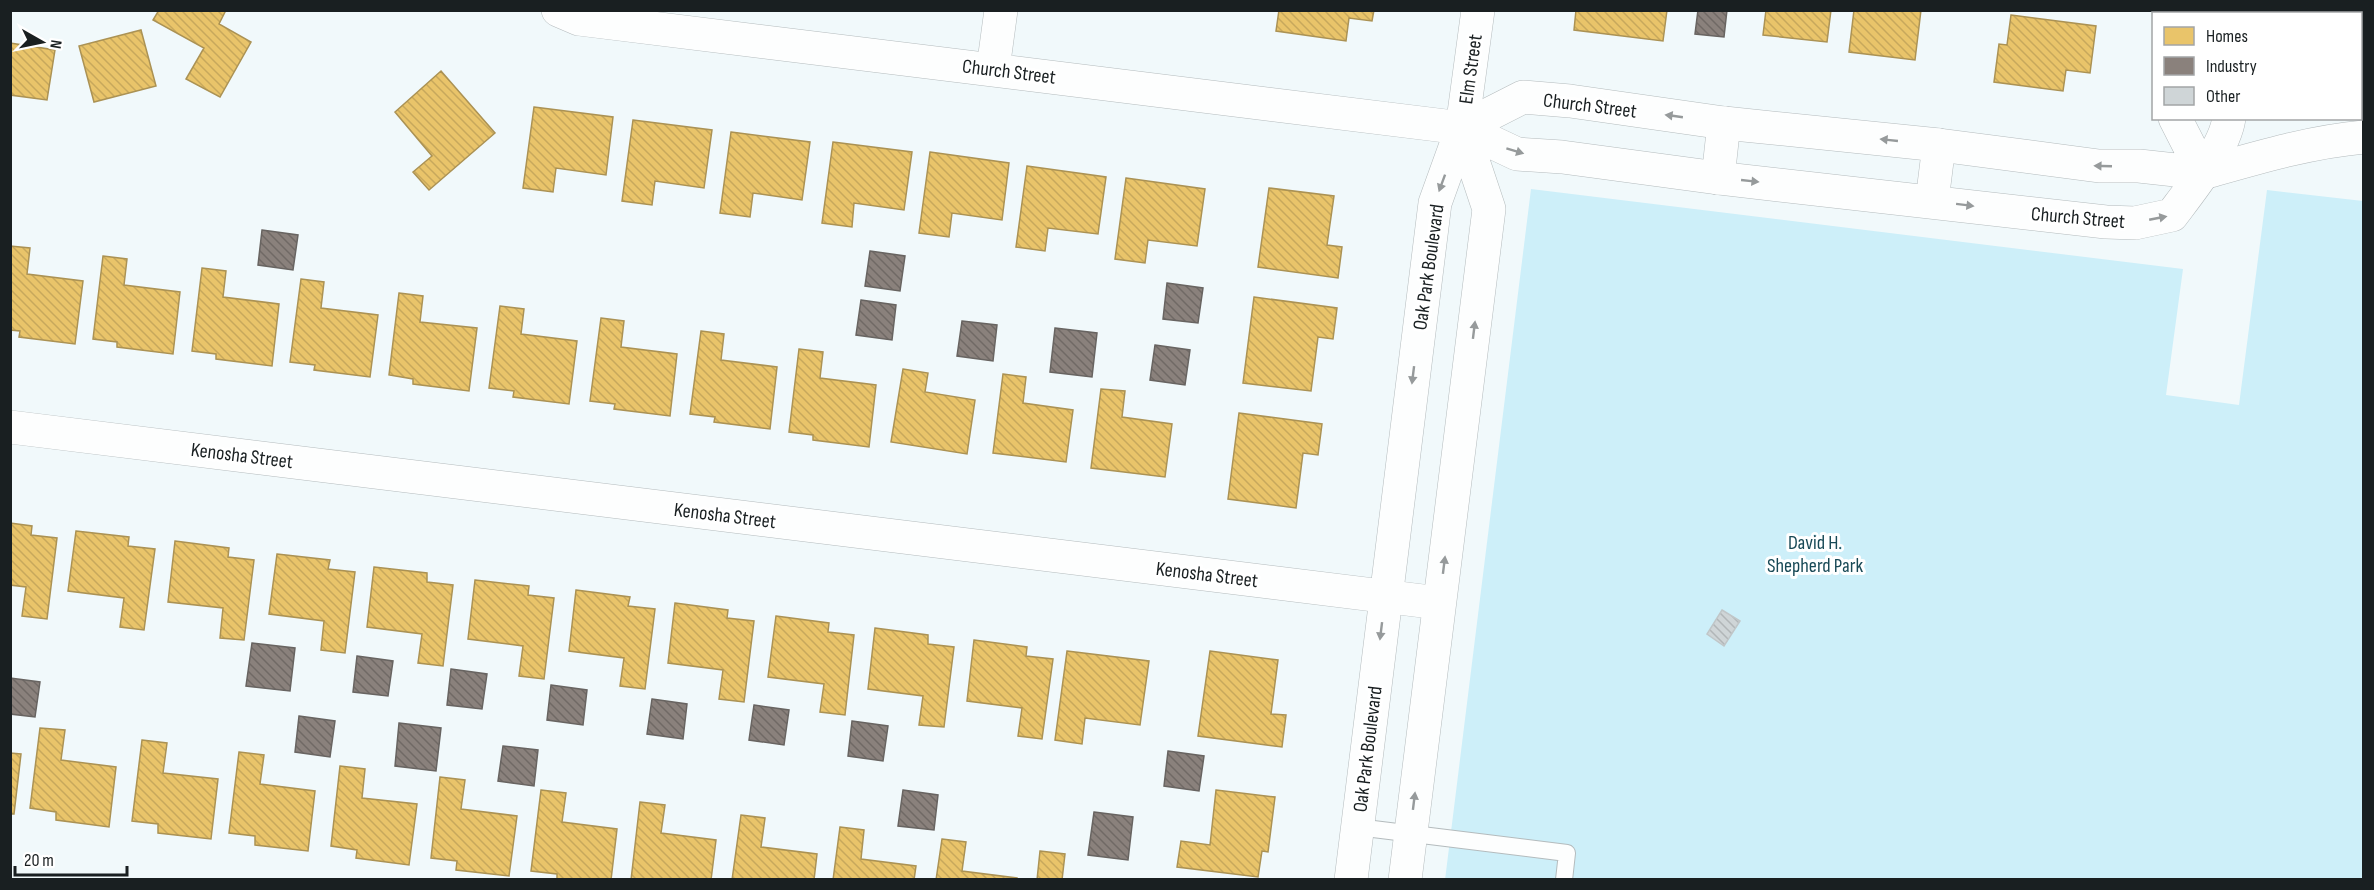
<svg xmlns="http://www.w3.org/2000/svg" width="2374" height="890" font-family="'Sofia Sans Condensed',sans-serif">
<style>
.green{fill:#cdeff9}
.homes{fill:url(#homes-back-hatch);stroke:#ab9254;stroke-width:1.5}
.industry{fill:url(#industry-back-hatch);stroke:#686461;stroke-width:1.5}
.building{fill:url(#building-back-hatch);stroke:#c0c6c8;stroke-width:1.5}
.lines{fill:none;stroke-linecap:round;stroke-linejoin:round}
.lane-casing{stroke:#b4bbbd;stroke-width:18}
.street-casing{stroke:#b4bbbd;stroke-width:34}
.secondary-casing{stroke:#b4bbbd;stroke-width:34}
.lane{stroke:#fdfefe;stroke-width:16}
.street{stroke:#fdfefe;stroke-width:33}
.secondary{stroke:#fdfefe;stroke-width:33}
.oneway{fill:#969a9b}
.labels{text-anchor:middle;stroke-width:6;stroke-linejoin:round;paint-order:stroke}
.street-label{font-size:20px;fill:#191f21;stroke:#fff}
.park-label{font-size:20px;fill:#184956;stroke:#fff}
</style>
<defs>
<pattern id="homes-back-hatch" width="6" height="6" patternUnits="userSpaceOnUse" patternTransform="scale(1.5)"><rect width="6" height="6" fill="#e9c46a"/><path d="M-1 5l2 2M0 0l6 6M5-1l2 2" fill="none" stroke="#c7a85c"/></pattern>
<pattern id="industry-back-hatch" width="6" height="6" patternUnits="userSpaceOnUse" patternTransform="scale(1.5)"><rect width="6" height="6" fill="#8a817c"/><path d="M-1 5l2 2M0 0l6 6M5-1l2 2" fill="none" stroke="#706965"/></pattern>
<pattern id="building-back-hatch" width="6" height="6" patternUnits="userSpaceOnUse" patternTransform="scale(1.5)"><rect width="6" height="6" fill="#cfd5d7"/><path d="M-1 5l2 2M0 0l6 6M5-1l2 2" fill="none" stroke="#b1b6b8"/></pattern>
</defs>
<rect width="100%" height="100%" fill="#f1f9fb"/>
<path class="green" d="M1531,189L2183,269L2166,395L2239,405L2267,190L2363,201V879L1445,880Z"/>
<path class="homes" d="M159,10H226L219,24L251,42L220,97L186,79L204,48L153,20Z
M1279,10H1374L1372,21L1349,18L1346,41L1276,31Z
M1576,10H1667L1663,41L1574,30Z
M1766,10H1831L1827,42L1763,35Z
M1854,10H1921L1915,60L1849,52Z
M2321,10H2364V18H2360V14H2335Z
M2011,15L2096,26L2090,73L2066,70L2063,91L1994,82L1999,44L2007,45Z
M141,30L156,86L94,102L79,46Z
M10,43L55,50L47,100L10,95Z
M441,71L495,133L429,190L413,172L432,156L395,112Z
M534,107L613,117L606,175L556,168L553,192L523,188Z
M633,120L712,130L704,188L655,181L652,205L622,201Z
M731,132L810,142L802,200L753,193L750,217L720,213Z
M833,142L912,152L904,210L854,203L852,227L822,223Z
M930,152L1009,163L1002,220L952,213L949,237L919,233Z
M1027,166L1106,177L1098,234L1048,228L1045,251L1016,247Z
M1126,178L1205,189L1197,246L1148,240L1145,263L1115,259Z
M1269,188L1334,196L1327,245L1342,247L1338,278L1258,267Z
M10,246L30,248L27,274L83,281L75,344L19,337L20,331L10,330Z
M103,256L127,259L124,285L180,292L173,354L117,347V342L93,339Z
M202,268L226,271L223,297L279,304L272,366L216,359V354L192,351Z
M301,279L324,282L321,308L378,315L370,377L314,370L315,365L290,362Z
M399,293L423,296L420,322L477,328L469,391L413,384V379L389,375Z
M1254,297L1337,308L1333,339L1318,337L1311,391L1243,383Z
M500,306L524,309L521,334L577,341L569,404L513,397L514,391L489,388Z
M601,318L624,321L621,347L677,354L670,416L614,409L615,404L590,401Z
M701,331L724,334L721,360L777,367L770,429L714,422L715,417L690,414Z
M799,349L823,352L820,378L876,385L869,447L813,440V435L789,432Z
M903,369L928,373L925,392L975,400L967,454L891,442Z
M1003,374L1026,377L1023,403L1073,410L1066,462L993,453Z
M1101,389L1125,391L1122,417L1172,424L1165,477L1091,468Z
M1239,413L1322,424L1318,455L1303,453L1296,508L1228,499Z
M10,523L32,526L31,535L57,538L47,619L22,616L26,587L10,585Z
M76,531L129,537L128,546L155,549L144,630L120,627L124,598L68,591Z
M175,541L229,548L228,557L254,560L244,640L220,638L223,608L168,602Z
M277,554L330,560L328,569L355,572L345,653L321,650L324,621L269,614Z
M374,567L427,573V582L453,585L443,666L418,663L422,634L367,627Z
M475,580L529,586L528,595L554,598L544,679L519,676L523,646L468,639Z
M576,590L630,597L628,606L655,609L645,689L620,686L624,658L569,651Z
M675,603L728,610L727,618L754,621L744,702L719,699L723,670L668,663Z
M776,616L829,623L828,632L854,635L845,715L820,712L824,684L768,677Z
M875,628L928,635V644L954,647L944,727L919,725L923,696L868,689Z
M974,640L1027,647L1026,656L1053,659L1042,739L1018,736L1022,708L967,701Z
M1067,651L1149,661L1140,725L1085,718L1082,744L1055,740Z
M1210,651L1278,660L1271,714L1286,715L1282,747L1198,736Z
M40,728L65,730L61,760L116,767L109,827L56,820V812L30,808Z
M142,740L167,743L163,773L218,779L211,839L158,833V824L132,821Z
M239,752L264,755L260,784L315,791L308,851L255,845V836L229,833Z
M10,753L21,754L14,814H10Z
M340,766L365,769L362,798L417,804L409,865L356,858L357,850L331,846Z
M440,777L465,780L461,809L517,816L509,876L456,870L457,861L431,858Z
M541,790L566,793L562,822L617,829L611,880H557V874L531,871Z
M1216,790L1275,797L1268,852L1262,851L1258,877L1177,867L1181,841L1210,845Z
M640,802L665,805L661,833L716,840L711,880H631Z
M741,815L765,818L761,847L817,854L814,880H732Z
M840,827L864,830L861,859L916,866L914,880H833Z
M942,839L966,842L962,871L1017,878V880H936Z
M1040,851L1065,854L1062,880H1037Z"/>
<path class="industry" d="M1698,10H1727L1724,37L1695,34Z
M262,230L298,235L293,270L258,265Z
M870,251L905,256L900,291L865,286Z
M1167,283L1203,288L1198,323L1163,319Z
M861,300L896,305L892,340L856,335Z
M962,321L997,325L993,361L957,356Z
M1055,328L1097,333L1092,377L1050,372Z
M1155,345L1190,350L1185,385L1150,380Z
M252,643L295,648L290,691L246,686Z
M357,656L393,661L388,696L353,692Z
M451,669L487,674L482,709L447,705Z
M10,678L40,682L35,717L10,714Z
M551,685L587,690L583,725L547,720Z
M652,699L687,704L683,739L647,734Z
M754,705L789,710L784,745L749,740Z
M299,716L335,721L330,757L295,752Z
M852,721L888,726L883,761L848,756Z
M399,723L441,728L436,771L395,766Z
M503,746L538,750L534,786L498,781Z
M1168,751L1204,756L1199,791L1164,786Z
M903,790L938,795L934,830L898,826Z
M1094,812L1133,817L1128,860L1088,855Z"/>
<path class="building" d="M1722,610L1740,621L1724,646L1707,634Z"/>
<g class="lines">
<g class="lane-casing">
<path id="lane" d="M1357,827L1567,853L1564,880"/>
</g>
<g class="street-casing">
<path id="street" d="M558,10L579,19L1462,128L1478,10
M993,69L1001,10
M2203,173C2256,158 2309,142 2364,137
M1718,178L1724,123
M1932,201L1939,145
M10,427L1439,603"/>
</g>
<g class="secondary-casing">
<path id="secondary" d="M2187,14V10
M2243,14V10
M2175,118L2203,173
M1462,128L1517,154L1562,157L1718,178L2106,222L2135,223L2172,215C2190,191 2225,148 2229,118
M1462,128L1523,97L1570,101L1724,123L1939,145L2099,166H2139L2203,173
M1351,880L1435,203L1462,128
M1405,880L1489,209L1462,128"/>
</g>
<use href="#lane" class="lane"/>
<use href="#street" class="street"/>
<use href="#secondary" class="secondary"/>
</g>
<defs><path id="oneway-solid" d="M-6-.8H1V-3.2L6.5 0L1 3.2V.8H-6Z" transform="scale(1.5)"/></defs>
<g class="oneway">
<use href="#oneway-solid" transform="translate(1674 116) rotate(-172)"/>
<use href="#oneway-solid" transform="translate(1889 140) rotate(-174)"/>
<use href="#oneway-solid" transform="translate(1515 151) rotate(17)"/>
<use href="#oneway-solid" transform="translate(2103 166) rotate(-178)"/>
<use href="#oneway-solid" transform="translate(1750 181) rotate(6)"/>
<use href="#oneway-solid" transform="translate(1442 183) rotate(110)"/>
<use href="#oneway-solid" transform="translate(1965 205) rotate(7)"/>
<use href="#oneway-solid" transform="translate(2158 218) rotate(-11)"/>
<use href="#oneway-solid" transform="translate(1474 330) rotate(-83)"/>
<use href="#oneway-solid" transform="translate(1413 375) rotate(97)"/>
<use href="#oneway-solid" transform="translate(1444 565) rotate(-83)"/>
<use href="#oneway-solid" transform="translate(1381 631) rotate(97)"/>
<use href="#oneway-solid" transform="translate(1414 801) rotate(-83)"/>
</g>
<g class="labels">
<g class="street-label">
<text transform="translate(1470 69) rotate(-82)" y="7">Elm Street</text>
<text transform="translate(1009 71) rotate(7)" y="7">Church Street</text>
<text transform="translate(1590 105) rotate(7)" y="7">Church Street</text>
<text transform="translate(2078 217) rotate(5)" y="7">Church Street</text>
<text transform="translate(1428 267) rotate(-82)" y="7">Oak Park Boulevard</text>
<text transform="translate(242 455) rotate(7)" y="7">Kenosha Street</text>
<text transform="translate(725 515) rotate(7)" y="7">Kenosha Street</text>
<text transform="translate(1207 574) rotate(7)" y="7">Kenosha Street</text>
<text transform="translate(1367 749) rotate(-83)" y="7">Oak Park Boulevard</text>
</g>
<g class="park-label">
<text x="1815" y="549">David H.<tspan x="1815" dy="23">Shepherd Park</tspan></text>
</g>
</g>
<rect width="2374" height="890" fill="none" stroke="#191f21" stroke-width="24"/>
<rect x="2152" y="12" width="210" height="108" fill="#ffffff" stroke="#a3a5a6" stroke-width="1.5"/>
<rect x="2164" y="27" width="30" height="18" fill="#e9c46a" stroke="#a3a5a6" stroke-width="1.5"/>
<text x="2206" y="42" font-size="18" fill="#191f21">Homes</text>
<rect x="2164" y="57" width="30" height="18" fill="#8a817c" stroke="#a3a5a6" stroke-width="1.5"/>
<text x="2206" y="72" font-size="18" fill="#191f21">Industry</text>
<rect x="2164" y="87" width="30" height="18" fill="#cfd5d7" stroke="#a3a5a6" stroke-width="1.5"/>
<text x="2206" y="102" font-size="18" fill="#191f21">Other</text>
<g transform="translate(42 42) rotate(99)" stroke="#ffffff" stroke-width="4.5" paint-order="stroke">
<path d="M0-4.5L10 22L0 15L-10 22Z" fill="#191f21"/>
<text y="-9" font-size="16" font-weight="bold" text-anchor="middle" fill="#191f21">N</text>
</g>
<path d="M15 866v9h112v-9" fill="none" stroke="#191f21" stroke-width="3"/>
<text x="24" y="866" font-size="18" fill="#191f21" stroke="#ffffff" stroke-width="4.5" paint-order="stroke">20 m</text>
</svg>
